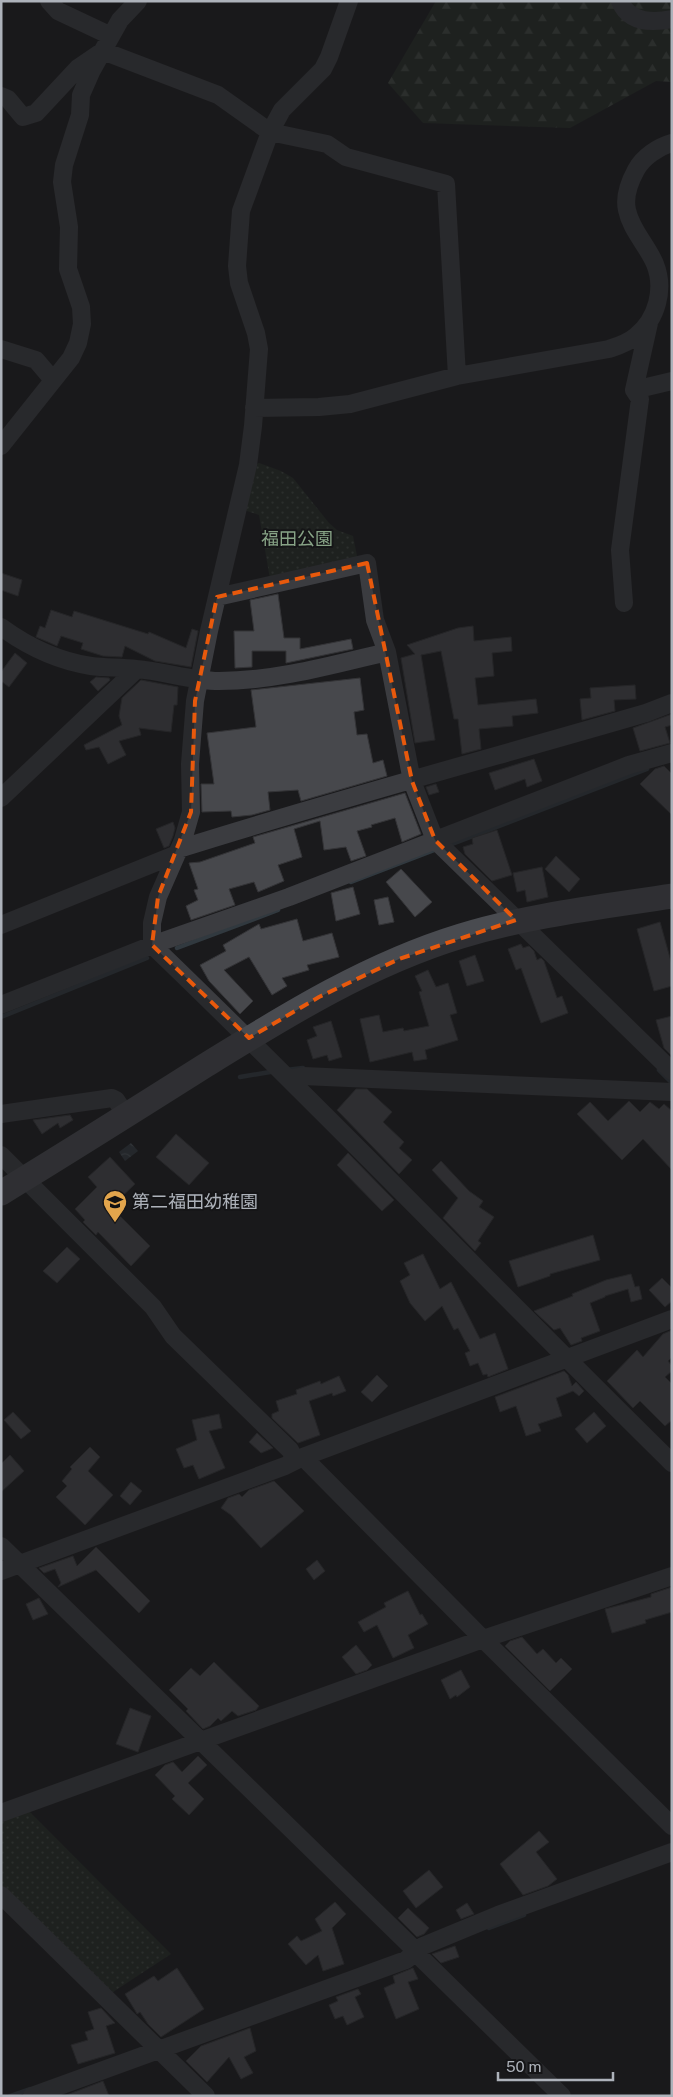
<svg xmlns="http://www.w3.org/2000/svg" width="673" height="2097" font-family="'Public Sans','Noto Sans JP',sans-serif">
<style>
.grass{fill:url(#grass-dots)}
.forest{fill:url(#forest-firs)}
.water{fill:url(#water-waves)}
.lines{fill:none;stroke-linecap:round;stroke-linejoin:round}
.stream{stroke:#31393f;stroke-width:4.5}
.building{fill:#47484c;stroke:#343437}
.street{stroke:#3b3c40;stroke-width:18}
.secondary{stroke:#494b50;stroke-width:25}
.marked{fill:none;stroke:#e8590c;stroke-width:4;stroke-dasharray:10 6;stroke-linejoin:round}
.labels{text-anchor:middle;stroke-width:4;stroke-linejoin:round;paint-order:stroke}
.park-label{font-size:18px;fill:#87a386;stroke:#151517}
.poi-label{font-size:18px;fill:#adb2ba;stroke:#151517;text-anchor:start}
</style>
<defs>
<pattern id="grass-dots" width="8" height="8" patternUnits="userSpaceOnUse" patternTransform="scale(1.25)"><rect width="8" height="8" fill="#242b24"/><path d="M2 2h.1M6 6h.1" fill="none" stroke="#414742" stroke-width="1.8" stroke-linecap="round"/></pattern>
<pattern id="forest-firs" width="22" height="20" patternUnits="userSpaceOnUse" patternTransform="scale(1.25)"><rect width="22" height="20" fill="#242b24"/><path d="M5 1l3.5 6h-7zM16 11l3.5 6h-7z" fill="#414742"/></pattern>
<pattern id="water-waves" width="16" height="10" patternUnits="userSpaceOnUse" patternTransform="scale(1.25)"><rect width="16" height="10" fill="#31393f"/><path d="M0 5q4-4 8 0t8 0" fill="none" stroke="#4c5359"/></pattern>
</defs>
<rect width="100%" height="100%" fill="#1a1a1c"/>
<path class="grass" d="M259,463L281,471L293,478L329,523L337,530L353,536L358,561L270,579L259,515L244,510L254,465Z
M28,1810L171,1954L113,1992L1,1889V1820Z"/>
<path class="forest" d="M436,1H672V82L656,81L570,128L423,123L388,83Z"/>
<path class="water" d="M131,1143L138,1151L125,1161L119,1152Z"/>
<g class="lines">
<path class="stream" d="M447,846L647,769
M351,882L437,849
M177,948L278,910
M1,1017L147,958
M286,1070L303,1068
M659,1070L672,1083
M240,1077L276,1071
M489,1928L524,1915
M10,2096L30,2089"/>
</g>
<path class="building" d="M1,573L22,580L18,596L1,590Z
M278,594L284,638H300V649L351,639L353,649L286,663V651H252V667L235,668L234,631H254L250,600Z
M51,610L72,617L74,611L148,634L149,632L186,648L192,629L198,631L191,667L155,661L125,646L122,657L103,656L81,649L83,643L61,636L57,646L48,642L36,637L40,626L45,628Z
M473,626L474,641L511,637L512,651L492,653L494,676L475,678L478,705L536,699L538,713L512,716L513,726L479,729L481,749L462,754L458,719H454L441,651L421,655L435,740L415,743L401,658L415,654L407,645L458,628Z
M15,653L27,663L9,687L1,681V672Z
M96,677L109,678L110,680L98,691L90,682Z
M360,678L364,710L354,712L357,735L367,734L373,763L383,760L387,776L301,801L298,790L268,792L270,810L252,815L232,817L231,811L202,812L201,784H214L207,733L256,727L251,690Z
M141,680L178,687L177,705H174L171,732L139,728L141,735L119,741L126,755L108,764L99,747L86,750L84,745L122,725L119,716L122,698Z
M635,685L636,699L614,700L615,711L582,720L580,699L591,698L590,688Z
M672,714V725L665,727L670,743L640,751L633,728Z
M534,759L542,781L527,787L525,779L495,790L489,773Z
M664,766L672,774V815L640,784L655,769Z
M436,784L439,792L429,795L426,787Z
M405,793L421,834L402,842L395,818L371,825L372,827L357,831L366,856L351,861L346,847L324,850L320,821L294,829L302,857L278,865L284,881L258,892L254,882L229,889L235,905L191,920L186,906L198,900L194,890L198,889L189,863L200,862L255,843L253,837Z
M173,822L175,828L173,836L169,846L164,848L156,829Z
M497,830L512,875L492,881L465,854L463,847L473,844L472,838Z
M556,856L580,879L569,892L545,869Z
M542,867L548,897L527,902L525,890L517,892L513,873Z
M401,869L432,902L415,917L386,882Z
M353,887L360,914L336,921L331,893Z
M388,897L394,922L379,925L374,900Z
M297,919L303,941L332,933L339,957L307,965L309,970L282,978L287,986L272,995L249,957L224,970L253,1001L240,1014L209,981L200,965L226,951L223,945L259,924L261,929Z
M660,922L672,965V986L654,991L637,929Z
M521,944L523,948L529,946L534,951L537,960L541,958L544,961L557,998L562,996L568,1013L541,1023L521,968L516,970L508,949Z
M475,955L484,981L467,986L459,961Z
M428,970L436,987L448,983L457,1013L450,1015L458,1040L425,1050L427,1059L414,1061L412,1052L370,1062L360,1019L379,1015L383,1032L403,1028L404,1031L429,1026L419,992L422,991L415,976Z
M672,1016V1056L664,1048L656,1020Z
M331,1021L342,1057L329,1061L327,1055L313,1059L307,1040L317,1036L313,1027Z
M356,1089H367L392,1112L383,1122L404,1142L399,1148L412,1160L399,1174L337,1110Z
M629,1101L640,1112L650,1102L659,1109L664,1104L672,1111V1170L643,1139L622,1160L577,1114L590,1102L608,1121Z
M70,1115L73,1120L60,1128L58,1123L42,1134L33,1120Z
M176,1134L209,1163L189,1185L156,1157Z
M348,1153L394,1200L382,1211L337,1165Z
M110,1157L135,1184L111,1207L150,1246L131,1266L98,1232L96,1235L83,1222L85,1220L75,1209L97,1187L88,1177Z
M441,1161L469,1191L483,1201L479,1207L494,1217L478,1241L481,1243L475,1251L443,1218L458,1198L432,1170Z
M593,1235L600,1260L550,1274V1276L518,1287L509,1261Z
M67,1247L80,1259L57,1283L43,1271Z
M423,1254L440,1289L451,1282L480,1339L495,1333L508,1369L488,1377L487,1374L483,1375L478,1363L470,1366L465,1353L470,1351L458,1328L454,1330L442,1306L425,1321L410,1303L400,1281L410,1275L404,1263Z
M631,1274L635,1287L639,1286L642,1299L631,1302L628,1289L605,1296V1297L590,1303L600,1331L581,1338L582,1341L571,1345L560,1328L554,1330L534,1311L573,1296L572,1294L606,1280Z
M662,1278L672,1288V1301L665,1307L649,1290Z
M672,1330V1357L668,1361L672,1366V1371L665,1377L672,1384V1420L665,1426L640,1401L633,1408L607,1381L637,1350L643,1357L663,1334Z
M564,1371L568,1375L572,1386L576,1382L584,1391L579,1396L573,1391L556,1398L562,1416L538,1424L541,1431L526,1436L516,1406L500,1412L495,1397Z
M377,1375L388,1386L372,1402L361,1392Z
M339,1376L346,1391L333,1396L332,1393L309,1401L320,1435L298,1443L272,1418V1414L279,1411L276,1401L297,1394L296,1390L320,1381L321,1384Z
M13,1412L31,1431L21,1439L4,1420Z
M594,1412L606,1426L587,1443L575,1429Z
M219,1414L222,1428L209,1431L225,1468L199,1479L193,1465L184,1468L176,1449L197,1440L192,1420Z
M257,1433L273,1448L261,1453L249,1442Z
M90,1447L100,1457L88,1471L113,1495L85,1525L56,1497L67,1486L62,1481L72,1469L70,1467Z
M10,1455L24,1471L1,1492V1464Z
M274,1481L304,1511L261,1548L231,1515L221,1508L228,1498L239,1494L242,1497L249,1490Z
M131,1482L142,1491L130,1505L120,1496Z
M96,1547L150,1601L139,1613L96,1570L58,1587L61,1583L55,1569L44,1573L39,1568L73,1556L77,1566Z
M317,1560L325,1571L314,1580L306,1569Z
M672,1587V1612L645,1620L646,1623L612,1633L605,1609L651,1597V1594Z
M408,1591L420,1615L422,1614L428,1624L408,1635L414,1648L393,1658L377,1625L364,1632L358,1622L386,1607L384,1603Z
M39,1598L48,1614L33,1620L26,1604Z
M522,1637L537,1654L543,1649L556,1663L561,1658L572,1669L550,1691L505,1646L510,1641Z
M356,1645L372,1665L367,1670L356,1674L342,1657Z
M214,1662L259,1706L256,1710L238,1716L232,1711L221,1721L218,1718L210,1726L203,1729L186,1711L188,1709L169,1690L191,1668L200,1676Z
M461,1670L470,1687L457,1697L456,1695L450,1699L441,1680Z
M130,1708L151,1716L138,1752L116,1744Z
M198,1756L207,1765L188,1783L204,1799L189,1815L172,1799L175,1796L155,1775L165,1765L173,1762L182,1772Z
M539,1831L549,1842L536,1852L557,1879L548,1886L523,1895L500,1864Z
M429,1870L443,1887L416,1908L403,1891Z
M335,1902L346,1914L332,1928L344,1964L323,1971L318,1955L306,1965L288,1944L297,1936L301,1941L322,1931L315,1919Z
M467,1903L474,1914L461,1919L456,1910Z
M408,1908L429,1928L424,1934L417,1937L398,1918Z
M455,1946L459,1957L441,1963L432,1954Z
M177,1968L204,2009L161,2037L148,2024L140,2012L137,2014L136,2012L125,1994L154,1976L158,1981Z
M413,1968L418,1979L408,1982L419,2009L396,2019L384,1988L395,1983L393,1976Z
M358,1989L361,1994L355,1997L364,2017L347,2025L343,2016L335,2019L329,2005L338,2001L336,1997Z
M101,2008L115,2023L106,2026L115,2053L78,2064L71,2045L88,2040L85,2032L94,2029L88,2012Z
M250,2028L256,2051L244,2057L253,2073L241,2079L229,2057L207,2082L186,2061L201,2046Z
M103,2081L109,2096H64Z"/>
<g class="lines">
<path class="street" d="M49,1L58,11L111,36
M349,1L329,57L323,69L282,110L270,132L241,211L237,266L239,283L256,333L259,349L253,426L248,465L209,631L195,701L190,764L191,812L183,840L158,897L152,923V945C328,1114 497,1291 672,1463
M620,1C629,23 652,23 672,19
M1,96L8,99L23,117L36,113L78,68L103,51L218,95L270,132L327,144L346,157L446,184L457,376
M1,349L36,360L53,380
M634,390L672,381
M254,408L319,407L350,404L457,376L609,349C618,346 628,343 636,336C657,319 665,289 655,264C647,245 631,230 627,210C624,197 630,181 636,170C643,157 658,147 672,143
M1,446L71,358L78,343L82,324L81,307L68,269L69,227L62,182L64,165L80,115L81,95L92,70L120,20L138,1
M217,597L367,563L375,620L387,652L412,781L435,840L672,1071
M624,603L620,550L640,399L634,390L649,323
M1,627C27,646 58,661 91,666C106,668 121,667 136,669C164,671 191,681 219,681C276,681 332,665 387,652
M1,798L137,669
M179,849C334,800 491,758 646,713L672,703
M1,925L177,854
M1,1005L152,945L289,897L629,765L672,753
M290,1079L303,1076L672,1092
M1,1114L112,1098L116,1100L126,1115
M1,1155L153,1307L173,1336L290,1450L295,1460
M303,1457L483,1639L672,1826
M1,1546L416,1951
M1,1571L285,1466L303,1457L672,1319
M1,1813L483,1639L672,1576
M1,1895L206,2096
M415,1952L562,2096
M32,2096L406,1960L423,1946L498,1915L672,1852"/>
<path class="secondary" d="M1,1193C70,1151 138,1108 206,1065C287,1015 369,964 461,936C530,915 601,907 672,896"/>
</g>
<path d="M0 0H673V2097H0ZM367,563L412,781L435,840L516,920L399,959L319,997L249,1038L152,945L158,897L191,812L195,701L217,597Z" fill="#1a1a1c" fill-opacity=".55" fill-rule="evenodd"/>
<path class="marked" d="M367,563L412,781L435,840L516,920L399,959L319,997L249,1038L152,945L158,897L191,812L195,701L217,597Z"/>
<defs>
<g id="school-pin" transform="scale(1.25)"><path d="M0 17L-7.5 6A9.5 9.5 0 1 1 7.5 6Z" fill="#e2a54c" stroke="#151517"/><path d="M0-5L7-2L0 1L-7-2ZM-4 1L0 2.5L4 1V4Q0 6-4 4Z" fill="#111"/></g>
</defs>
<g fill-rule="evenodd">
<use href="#school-pin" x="115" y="1202"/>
</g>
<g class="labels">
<g class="park-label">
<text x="297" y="545">福田公園</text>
</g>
<g class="poi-label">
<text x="132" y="1208">第二福田幼稚園</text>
</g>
</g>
<rect width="673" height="2097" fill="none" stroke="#adb2ba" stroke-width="5"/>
<path d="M498 2072v8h115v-8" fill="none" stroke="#adb2ba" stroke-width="2.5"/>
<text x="506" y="2072" font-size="15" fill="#adb2ba" stroke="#151517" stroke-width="4" paint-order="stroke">50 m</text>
</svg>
